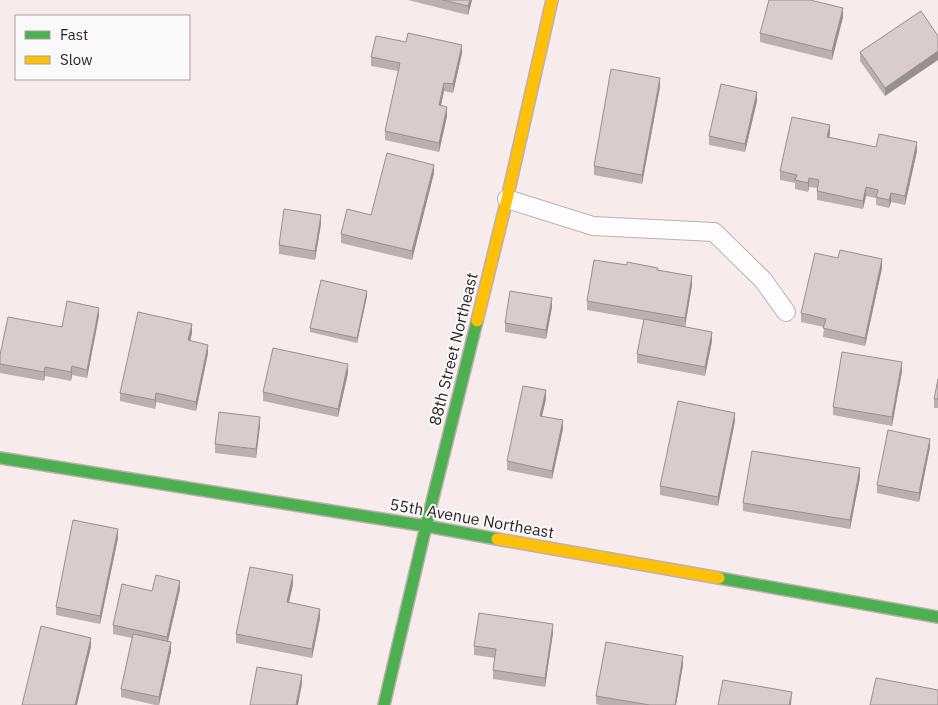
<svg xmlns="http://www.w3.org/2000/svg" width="938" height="705" font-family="'IBM Plex Sans',sans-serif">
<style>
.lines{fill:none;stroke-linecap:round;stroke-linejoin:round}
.lane-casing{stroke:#bdb0b0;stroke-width:20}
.fast-casing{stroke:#bdb0b0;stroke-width:14}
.slow-casing{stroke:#bdb0b0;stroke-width:14}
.lane{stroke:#fefcfc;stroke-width:18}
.fast{stroke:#4caf50;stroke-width:11}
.slow{stroke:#ffc107;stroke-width:11}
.wall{fill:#bbafb1}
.shaded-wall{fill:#988f90}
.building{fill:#d9ccce;stroke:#988f90}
.labels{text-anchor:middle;stroke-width:4;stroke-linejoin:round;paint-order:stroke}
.street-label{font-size:16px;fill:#2d1e1e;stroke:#f9f9f9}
</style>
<rect width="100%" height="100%" fill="#f8ebeb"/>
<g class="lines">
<g class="lane-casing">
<path id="lane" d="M507,199L593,226L714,232L763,280L786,312"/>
</g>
<g class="fast-casing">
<path id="fast" d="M0,458L426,526L497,539
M719,578L938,617
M384,705L426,526L477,321"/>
</g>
<g class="slow-casing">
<path id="slow" d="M477,321L507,199L552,0
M497,539L719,578"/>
</g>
<use href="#lane" class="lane"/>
<use href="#fast" class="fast"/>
<use href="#slow" class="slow"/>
</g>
<path class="wall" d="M408,0H472L468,15Z
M921,11L885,96L860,61V52Z
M843,17L832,60L760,42V33Z
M462,53L453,93L444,91L441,106L447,116L439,152L385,140V131L398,71L371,66V57Z
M660,87L642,184L594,175V166Z
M757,101L745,152L709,145V136Z
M830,134L829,137L876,147L917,151L905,205L891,202L889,208L876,205V198L866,196L863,209L817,200V188L809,187L808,192L795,189V183L780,180V171Z
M434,173L412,260L341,243V234L371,215Z
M321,224L315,260L279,254V245Z
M882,268L865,346L823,337L824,327L801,322V313Z
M658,270L692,285L685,327L664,323L712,341L705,376L637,363V354L644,320L587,310V301Z
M367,296L357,343L310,332V328Z
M552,307L546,339L505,332V323Z
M99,316L87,378L72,375L71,381L45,376L44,381L0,373V355L62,327Z
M192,333L190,341L208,353L196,411L156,402L155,409L120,401V393Z
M902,371L892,426L833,415V407Z
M348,373L338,417L263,401V392Z
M938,379V408H934V399Z
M546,399L542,416L563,429L552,479L507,470V461Z
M735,421L718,506L660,495V486Z
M260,426L256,458L215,453V444Z
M930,447L919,502L877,493V485Z
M860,477L850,529L743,511V503Z
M118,538L100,624L56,615V607Z
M293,584L289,602L320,618L312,658L236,643V634Z
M180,589L168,642L171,651L159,705H155L121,697V689L132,638L113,634V625L152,591Z
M553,633L545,687L493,679V670L495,658L474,655V646Z
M683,665L676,705H600L596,704V696Z"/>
<path class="shaded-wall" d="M470,0H472L468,15V6Z
M843,8V17L832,60V51Z
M462,45V53L453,93V84Z
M938,51V60L885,96V88Z
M660,78V87L642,184V175Z
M444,83V91L439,114V105Z
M757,92V101L745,152V144Z
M447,107V116L439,152V143Z
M830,125V134L827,146V137Z
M917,142V151L905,205V196Z
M434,165V173L412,260V251Z
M809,178V187L808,192V183Z
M866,187V196L863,209V201Z
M891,193V202L889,208V200Z
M321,215V224L315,260V251Z
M882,259V268L865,346V338Z
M692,276V285L685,327V318Z
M367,291V296L357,343V338Z
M552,298V307L546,339V330Z
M99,308V316L87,378V370Z
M192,324V333L188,349V340Z
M712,332V341L705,376V367Z
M208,345V353L196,411V402Z
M902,362V371L892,426V417Z
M348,364V373L338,417V409Z
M72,366V375L71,381V372Z
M45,367V376L44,381V372Z
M546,390V399L540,424V416Z
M156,393V402L155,409V400Z
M735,413V421L718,506V497Z
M260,417V426L256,458V449Z
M563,420V429L552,479V471Z
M930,439V447L919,502V493Z
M860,468V477L850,529V520Z
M118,529V538L100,624V616Z
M293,575V584L287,611V602Z
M180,581V589L167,645V637Z
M320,609V618L312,658V649Z
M553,624V633L545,687V678Z
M91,638V647L77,705H75Z
M171,642V651L159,705V697Z
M683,656V665L676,705H675Z
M302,675V684L298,705H296Z
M792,692L791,705H789Z"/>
<path class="building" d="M443,0H470L468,6Z
M769,0H810L843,8L832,51L760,33Z
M921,11L938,36V51L885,88L860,52Z
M408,33L462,45L453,84L444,83L439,105L447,107L439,143L385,131L400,63L371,57L376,36L406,42Z
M611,69L660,78L642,175L594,166Z
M721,84L757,92L745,144L709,136Z
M792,117L830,125L827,137L876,147L879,134L917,142L905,196L891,193L889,200L876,197L878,190L866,187L863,201L817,191L819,180L809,178L808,183L795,180L797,175L780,171Z
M387,153L434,165L412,251L341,234L347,209L371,215Z
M284,209L321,215L315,251L279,245Z
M840,250L882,259L865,338L823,328L826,319L801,313L815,253L838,258Z
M594,260L627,265V262L658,268L657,270L692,276L685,318L587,301Z
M321,280L367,291L357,338L310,328Z
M510,291L552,298L546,330L505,323Z
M67,301L99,308L87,370L72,366L71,372L45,367L44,372L0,364V355L8,317L62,327Z
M138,312L192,324L188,340L208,345L196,402L156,393L155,400L120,393Z
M644,319L712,332L705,367L637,354Z
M273,348L348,364L338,409L263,392Z
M842,352L902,362L892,417L833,407Z
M938,379V399H934Z
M523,386L546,390L540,416L563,420L552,471L507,461Z
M678,401L735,413L718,497L660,486Z
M219,412L260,417L256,449L215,444Z
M888,430L930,439L919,493L877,485Z
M752,451L860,468L850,520L743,503Z
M73,520L118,529L100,616L56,607Z
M250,567L293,575L287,602L320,609L312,649L236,634Z
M156,575L180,581L167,637L113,625L122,584L152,591Z
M479,613L553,624L545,678L493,670L496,649L474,646Z
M41,626L91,638L75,705H22Z
M133,634L171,642L159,697L121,689Z
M606,642L683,656L675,705H650L596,696Z
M257,667L302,675L296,705H250Z
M876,678L938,690V705H870Z
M723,680L792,692L789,705H718Z"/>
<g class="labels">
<g class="street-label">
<text transform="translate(453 349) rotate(-76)" y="6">88th Street Northeast</text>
<text transform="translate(472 518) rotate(10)" y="6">55th Avenue Northeast</text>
</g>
</g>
<rect x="15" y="15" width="175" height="65" fill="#f9f9f9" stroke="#a7a1a1"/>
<rect x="25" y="31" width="25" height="8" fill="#4caf50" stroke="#a7a1a1"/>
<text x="60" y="40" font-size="15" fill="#2d1e1e">Fast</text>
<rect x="25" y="56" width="25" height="8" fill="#ffc107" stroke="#a7a1a1"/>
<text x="60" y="65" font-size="15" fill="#2d1e1e">Slow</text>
</svg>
